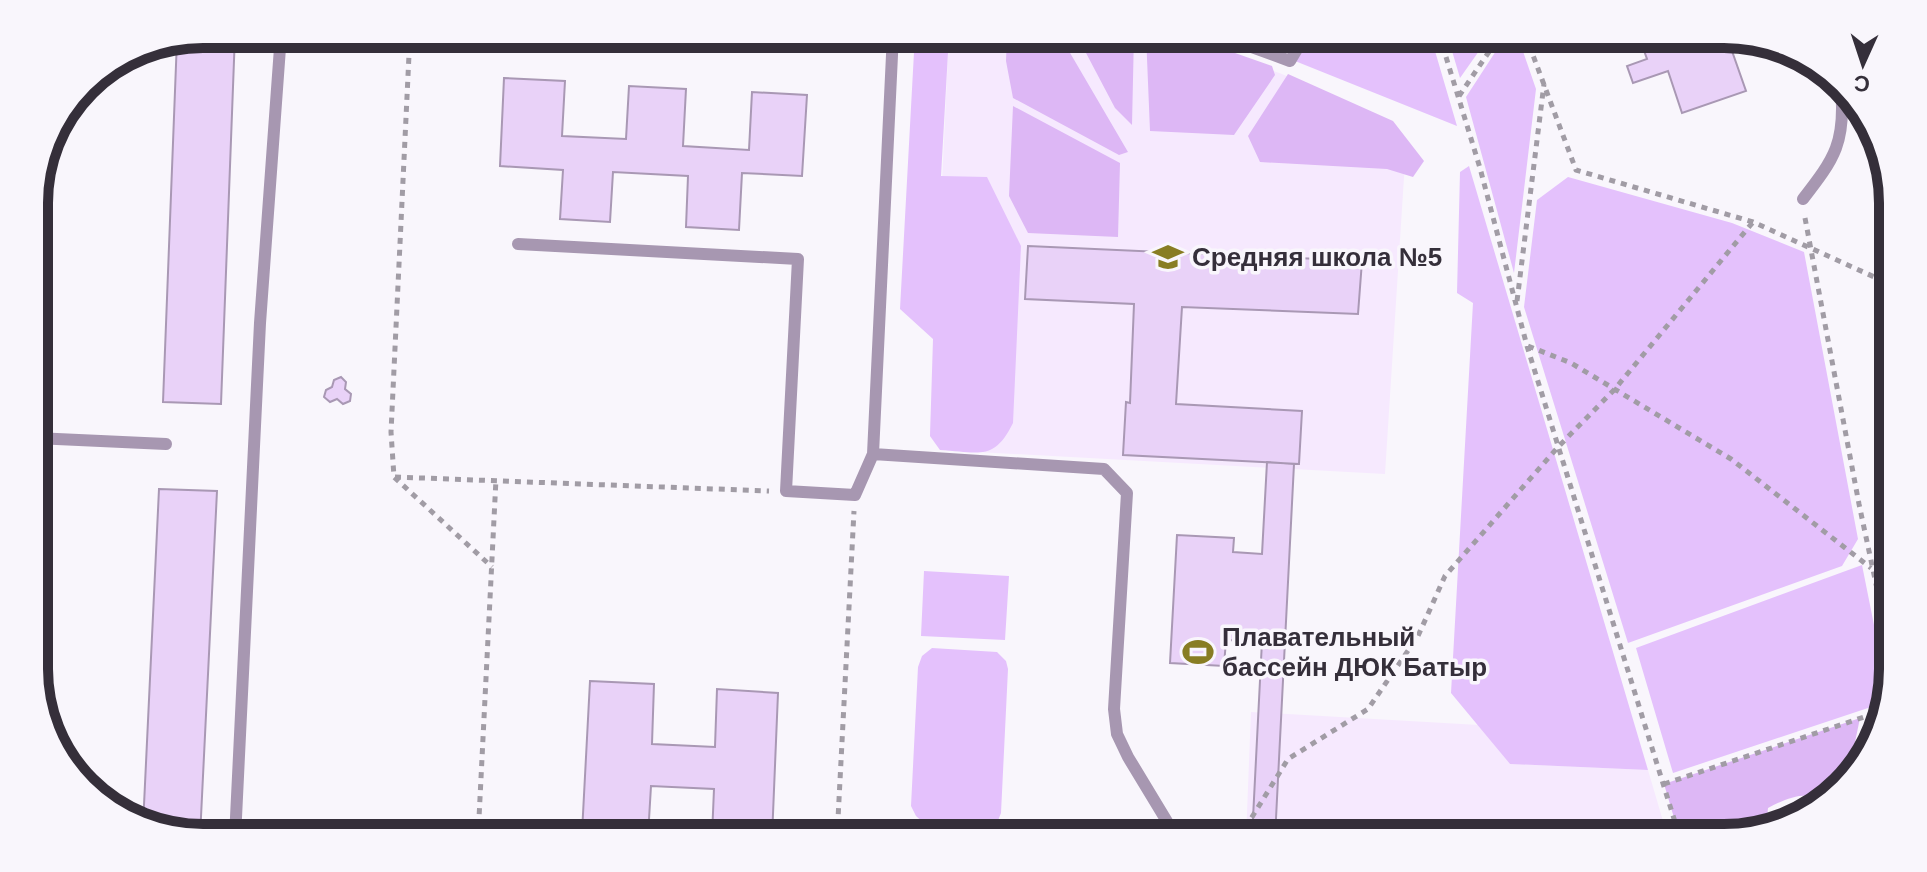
<svg xmlns="http://www.w3.org/2000/svg" width="1927" height="872" font-family="Arial,sans-serif">
<style>
.built{fill:#f6e9fe}
.green{fill:#e4c1fc}
.forest{fill:#ddb7f5}
.building{fill:#e9d2f8;stroke:#a998b4;stroke-width:2}
.lines{fill:none;stroke-linecap:round;stroke-linejoin:round}
.path{stroke:#a19ca5;stroke-width:5;stroke-dasharray:6 6;stroke-linecap:butt}
.service{stroke:#a797b1;stroke-width:12}
.labels{text-anchor:middle;stroke-width:7;stroke-linejoin:round;paint-order:stroke}
.poi-label{font-size:26px;font-weight:bold;fill:#352f3a;stroke:#f9f6fc;text-anchor:start}
.rim{fill:none;stroke:#352f3a;stroke-width:10}
</style>
<rect width="100%" height="100%" fill="#f9f6fc"/>
<path class="built" d="M1009,34H1167L1282,74L1389,123L1406,146L1385,474L940,450L930,436L949,35L1003,38Z
M1251,712L1479,725L1510,764L1648,770L1668,838H1246Z"/>
<path class="green" d="M915,34L949,35L941,176L987,177L1021,246L1013,423C994,462 978,452 940,450L930,436L933,339L900,309Z
M1312,34H1430L1457,126L1295,61Z
M1447,34H1491L1460,78Z
M1507,34H1517L1536,89L1514,273L1466,97Z
M1469,166L1648,770L1510,764L1451,693L1473,303L1457,293L1460,172Z
M1568,177L1732,223L1804,252L1858,539L1842,566L1628,643L1524,307L1537,200Z
M1862,565L1888,695L1886,702L1673,773L1636,648Z
M924,571L1009,576L1005,640L921,636Z
M932,648L997,652L1006,661L1008,669L1001,813L997,823L990,828L925,824L916,816L911,806L918,667L922,656Z"/>
<path class="forest" d="M1007,34H1059L1128,152L1119,155L1013,98L1006,61Z
M1076,34H1134L1132,125L1115,108Z
M1146,34H1181L1272,66L1275,75L1234,135L1150,131Z
M1288,74L1393,121L1424,161L1413,177L1387,169L1260,162L1248,136Z
M1013,106L1120,163L1118,237L1028,233L1009,196Z
M1860,718L1849,771L1826,800C1805,790 1787,798 1768,808L1766,827L1734,838H1680L1664,784Z"/>
<path class="building" d="M203,34H235L221,404L163,402L177,39Z
M1638,34H1726L1746,91L1682,113L1668,71L1633,83L1627,66L1647,59Z
M504,78L565,81L562,136L626,139L629,86L686,89L683,146L749,150L752,92L807,95L802,176L742,173L739,230L686,227L688,176L613,172L610,222L560,219L563,170L500,166Z
M1028,246L1362,261L1358,314L1182,307L1176,404L1302,411L1299,464L1123,455L1126,402L1130,403L1134,304L1025,299Z
M341,377L346,382L345,389L351,394L350,401L343,404L337,399L330,402L324,397L326,390L332,387L334,380Z
M1267,462L1294,464L1275,838H1252L1262,641L1226,640L1224,666L1170,663L1177,535L1234,538L1233,552L1262,554Z
M159,489L217,491L200,837L143,826Z
M590,681L654,684L652,744L715,747L717,689L778,693L772,838L712,836L714,789L651,786L648,836L582,833Z
M1275,834L1335,838H1275Z"/>
<g class="lines">
<path class="path" d="M410,34L391,432L394,477L492,567
M1439,34L1480,168L1527,346L1680,838
M1525,34L1576,170L1753,222L1892,285
M1459,96L1501,34
M1805,218L1859,504L1893,664
M1517,301L1544,84
M35,345L43,159
M1528,346L1571,363L1731,459L1871,568
M395,477L769,491
M1664,784L1885,710
M478,838L496,479
M837,838L854,511
M1239,838L1288,759L1368,709L1418,636L1445,576L1558,447L1614,390L1753,222"/>
<path class="service" d="M1216,34L1290,61L1306,34
M1803,199C1835,158 1846,142 1841,87
M518,244L798,259L786,491L855,495L873,454L893,34
M35,438L166,444
M873,454L1104,469L1127,493L1114,709L1117,734L1128,757L1177,838
M235,838L260,323L281,34"/>
</g>
<defs>
<g id="school-bare" transform="scale(2.4)"><path d="M0-5L7-2L0 1L-7-2ZM-4 1L0 2.5L4 1V4Q0 6-4 4Z" fill="#887d23" stroke="#f9f6fc" stroke-width="2.5" paint-order="stroke"/></g>
<g id="stadium-bare" transform="scale(2.4)"><path d="M0-5a6.5 5 0 1 0 0 10a6.5 5 0 1 0 0-10ZM-3.5-1.8h7v3.6h-7Z" fill="#887d23" stroke="#f9f6fc" stroke-width="2.5" paint-order="stroke"/></g>
</defs>
<g fill-rule="evenodd">
<use href="#school-bare" x="1168" y="257"/>
<use href="#stadium-bare" x="1198" y="652"/>
</g>
<g class="labels">
<g class="poi-label">
<text x="1192" y="266">Средняя школа №5</text>
<text x="1222" y="646">Плавательный<tspan x="1222" dy="30">бассейн ДЮК Батыр</tspan></text>
</g>
</g>
<path d="M0 0H1927V872H0ZM203 48H1724A155 155 0 0 1 1879 203V669A155 155 0 0 1 1724 824H203A155 155 0 0 1 48 669V203A155 155 0 0 1 203 48Z" fill="#f9f6fc" fill-rule="evenodd"/>
<path class="rim" d="M203 48H1724A155 155 0 0 1 1879 203V669A155 155 0 0 1 1724 824H203A155 155 0 0 1 48 669V203A155 155 0 0 1 203 48Z"/>
<g transform="translate(1863 64) rotate(183)" stroke="#f9f6fc" stroke-width="6" paint-order="stroke">
<path d="M0-6L14 30L0 20L-14 30Z" fill="#352f3a"/>
<text y="-12" font-size="22" font-weight="bold" text-anchor="middle" fill="#352f3a">С</text>
</g>
</svg>
